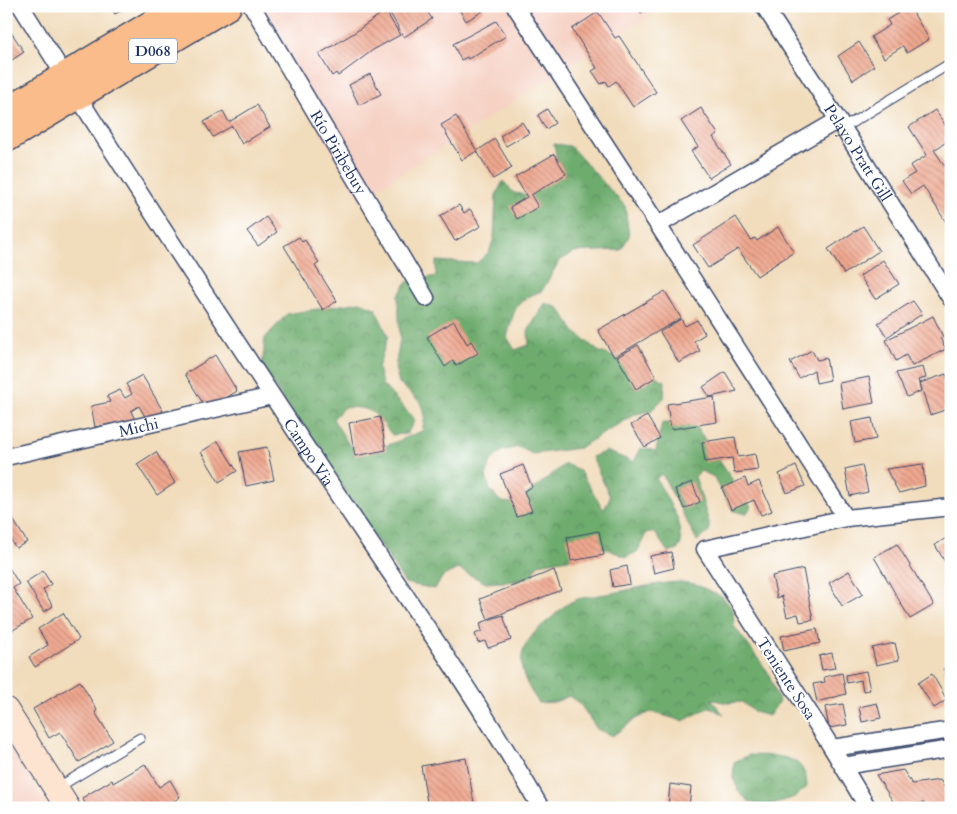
<svg xmlns="http://www.w3.org/2000/svg" width="957" height="814" font-family="Cardo,serif">
<style>
.built{fill:#f6d2c4}
.grass{fill:#89c87f;stroke:#527c6e}
.forest{fill:url(#forest-crowns);stroke:#446e66}
.building{fill:url(#building-back-hatch)}
.lines{fill:none;stroke-linecap:round;stroke-linejoin:round}
.lane-casing{stroke:#3b496c;stroke-width:11}
.street-casing{stroke:#3b496c;stroke-width:19}
.secondary-casing{stroke:#3b496c;stroke-width:26}
.primary-casing{stroke:#3b496c;stroke-width:29}
.lane{stroke:#fff;stroke-width:9}
.street{stroke:#fff;stroke-width:16}
.secondary{stroke:#fde4d1;stroke-width:24}
.primary{stroke:#fabc8b;stroke-width:26}
.labels{text-anchor:middle;stroke-width:4;stroke-linejoin:round;paint-order:stroke}
.shield{fill:#fff;stroke:#5f6d8e;stroke-width:1}
.shield-label{font-size:15px;font-weight:bold;fill:#1b2f5e}
.street-label{font-size:16px;fill:#1b2f5e;stroke:#fff}
</style>
<defs>
<pattern id="forest-crowns" width="20" height="18" patternUnits="userSpaceOnUse" patternTransform="scale(1.25)"><rect width="20" height="18" fill="#6eac6e"/><path d="M2 6a3 3 0 1 1 6 0M12 15a3 3 0 1 1 6 0" fill="none" stroke="#5a8c5e"/></pattern>
<pattern id="building-back-hatch" width="6" height="6" patternUnits="userSpaceOnUse" patternTransform="scale(1.25)"><rect width="6" height="6" fill="#f0a88f"/><path d="M-1 5l2 2M0 0l6 6M5-1l2 2" fill="none" stroke="#c28978"/></pattern>
</defs>
<rect width="100%" height="100%" fill="#fff"/>
<filter id="ink" filterUnits="userSpaceOnUse"><feTurbulence type="fractalNoise" baseFrequency=".02" numOctaves="2"/><feDisplacementMap in="SourceGraphic" scale="10" xChannelSelector="R" yChannelSelector="G"/><feConvolveMatrix kernelMatrix="1 2 1 2 8 2 1 2 1" color-interpolation-filters="sRGB"/></filter>
<filter id="wash" filterUnits="userSpaceOnUse"><feTurbulence type="fractalNoise" baseFrequency=".0096" numOctaves="4" result="noise"/><feDisplacementMap in="SourceGraphic" scale="20" xChannelSelector="R" yChannelSelector="G"/><feGaussianBlur stdDeviation="1.12" result="paint"/><feColorMatrix in="noise" values="0 0 0 0 0 0 0 0 0 0 0 0 0 0 0 0 0 1.4 0 .05"/><feComposite in="paint" operator="in"/></filter>
<g filter="url(#wash)">
<rect width="100%" height="100%" fill="#f1dcbb"/>
<path class="built" d="M262,6H664L360,200L250,13Z
M6,739L48,808H6Z"/>
<path class="grass" d="M951,740V745L856,756L857,754Z"/>
<path class="forest" d="M554,144L570,146L625,206L629,236L621,250L574,252L559,261L542,291C513,301 515,310 507,337L515,350L529,345L528,331L545,303L559,308L574,331L598,351L634,365L665,381L664,398L651,411L636,414L579,448L533,454L518,447L502,451L491,461L486,476L490,490L501,502L516,503L565,464L579,470L604,510L610,497L592,457L606,451L634,462L641,448L656,451L662,423H684L697,428L751,507L746,514L733,511L714,477L701,471L695,476L709,523V532L697,541L662,474L656,478L678,519L681,544L676,551L668,552L655,533L647,532L637,552L626,557L597,545L568,559L538,564L533,575L518,581L486,583L458,569L443,576L435,589L405,583L262,368L265,338L287,314L360,302L375,308L388,336L378,368L382,384L415,420L407,434L392,435C373,411 375,408 344,407L333,419L350,446L381,448L422,431L425,416L420,402L399,383L395,368L400,339L398,296L407,282L436,276V261L477,263L489,252L494,238L496,195L503,181L514,193L530,195L557,159Z
M680,582L695,584L723,597L733,610L734,626L768,672L779,702L769,716L754,712L742,702L727,703L711,699L724,715L710,707L683,721L651,712L637,718L612,736L597,729L580,704L569,696L555,702L539,703C513,667 515,646 550,619C557,613 563,606 571,602C580,597 590,597 600,595C627,591 653,583 680,582Z
M749,755C774,756 807,752 807,787L795,797L767,806L750,802L739,792L733,778L734,762Z"/>
<g id="blocks">
<path class="building" d="M110,6H129L115,14Z
M389,6H424L432,19L404,37L387,8Z
M457,6H481L483,11L466,21Z
M636,6H651L641,13Z
M909,6L929,39L907,53L903,46L884,58L871,37L890,25L887,20Z
M598,12L615,38L619,36L656,92L633,107L616,81L609,86L606,81L601,84L592,71L597,68L572,29Z
M382,13L384,15L387,13L400,35L373,50L338,76L336,73L332,76L319,54L354,33Z
M496,21L506,36L468,59L467,57L461,60L453,44Z
M6,24L24,52L6,64Z
M859,42L874,66L853,80L838,56Z
M370,74L381,94L359,105L349,85Z
M257,105L270,127L242,144L232,126L213,137L204,122L223,111L229,122Z
M701,108L718,134L713,137L731,164L709,178L691,151L698,147L681,121Z
M547,109L555,123L546,129L538,115Z
M935,110L951,133V139L934,150L951,175V230L923,186L911,194L902,181L915,173L910,166L927,155L909,127Z
M456,116L477,151L462,160L441,125Z
M522,122L529,133L506,146L500,136Z
M495,139L512,168L493,179L477,151Z
M554,154L566,174L531,195L538,207L517,219L510,207L527,197L515,177Z
M459,205L464,213L470,209L481,226L455,241L440,216Z
M266,217L277,232L258,246L247,231Z
M736,217L751,240L755,238L757,241L778,227L794,252L757,276L738,249L708,268L693,245Z
M863,226L879,251L844,274L828,249Z
M299,237L302,242L305,240L319,263L315,266L337,301L323,310L284,246Z
M883,260L899,284L875,299L860,276Z
M665,291L681,318L614,357L598,330Z
M913,301L922,314L887,337L878,323Z
M933,316L943,337L940,338L946,349L912,366L906,355L896,361L886,340Z
M681,319L685,326L697,320L705,334L694,341L700,351L679,363L660,332Z
M454,321L467,344L471,341L478,353L456,366L453,361L445,367L427,337Z
M638,345L656,377L636,389L617,357Z
M812,350L817,360L826,358L830,380L816,383L814,370L799,378L790,362Z
M215,355L237,391L207,410L185,374Z
M923,367L926,378L918,380L921,391L907,397L896,373Z
M725,372L737,391L710,397L703,387Z
M946,374L951,388V408L930,415L920,383Z
M142,375L163,411L147,420L139,406L131,411L137,424L124,429L121,422L95,427L91,406L110,402L107,396L120,390L125,398L132,394L126,384Z
M869,377L874,403L843,409L839,383Z
M714,397L717,422L671,429L667,404Z
M647,416L660,438L645,447L631,425Z
M380,417L386,450L355,456L349,423Z
M872,418L876,439L855,443L851,422Z
M735,437L738,457L755,454L758,470L734,473L732,458L705,462L702,442Z
M218,441L237,471L219,482L201,452Z
M267,447L274,480L246,486L239,452Z
M156,452L175,483L157,495L137,464Z
M923,464L925,486L899,493L886,469Z
M523,465L532,487L524,491L532,511L517,517L500,474Z
M862,465L868,492L850,496L845,469Z
M796,466L805,486L787,493L779,474Z
M745,478L748,486L759,481L772,511L761,515L754,500L731,510L722,488Z
M692,482L700,502L684,509L675,489Z
M6,508L27,542L16,548L6,533Z
M599,531L604,555L571,561L567,537Z
M951,535V578L945,568L948,567L935,545Z
M897,544L934,605L910,619L874,557Z
M671,552L674,568L654,573L650,556Z
M6,563L19,584L13,588L32,619L6,634Z
M627,566L630,584L613,587L610,570Z
M803,569L813,620L800,622L798,614L787,617L782,596L777,598L772,576Z
M554,570L561,590L488,619L480,599Z
M43,571L51,584L43,590L53,606L44,612L26,582Z
M849,571L863,594L842,606L829,583Z
M63,613L79,639L35,667L29,657L48,645L38,629Z
M503,615L511,640L488,648L485,641L478,643L475,634L482,631L480,623Z
M817,629L820,643L784,651L781,636Z
M895,643L899,660L876,665L872,648Z
M832,653L835,668L822,670L819,656Z
M951,664V682L943,669Z
M866,671L870,690L863,691L861,680L847,683L846,675Z
M842,673L846,694L817,702L813,684L825,682L824,677Z
M932,674L947,700L934,708L918,683Z
M80,681L97,710L95,712L113,741L79,762L60,732L49,738L33,709Z
M877,703L881,718L862,722L859,707Z
M843,704L847,725L829,728L825,707Z
M466,758L475,808H428L421,766Z
M145,764L159,787L170,780L180,797L168,805L170,808H137L133,803L125,808H88L82,798L112,780L113,783Z
M903,770L912,784L940,780L951,798V808H926L924,803L896,806L876,775Z
M670,784L691,787L689,808H668Z"/>
</g>
</g>
<g filter="url(#ink)">
<use href="#blocks" fill-opacity="0" stroke="#3b496c" stroke-width="1"/>
<g class="lines">
<g class="lane-casing">
<path id="lane" d="M843,128L951,63
M57,788L140,738"/>
</g>
<g class="street-casing">
<g id="street">
<path id="s1" d="M21,6C119,164 221,319 324,474C397,584 474,693 541,808"/>
<path id="s2" d="M252,6L426,298"/>
<path d="M515,6L658,225L846,518"/>
<path id="s3" d="M764,6L838,120L951,299"/>
<path d="M658,225L838,120"/>
<path id="s4" d="M6,457L272,396"/>
<path d="M832,748L951,730"/>
<path d="M843,766L951,749"/>
<path d="M868,808L832,748L705,549L846,518L951,507"/>
</g>
</g>
<g class="secondary-casing">
<path id="secondary" d="M6,710L68,808"/>
</g>
<g class="primary-casing">
<path id="primary" d="M6,111L181,6
M6,139L228,6"/>
</g>
<use href="#lane" class="lane"/>
<use href="#street" class="street"/>
<use href="#secondary" class="secondary"/>
<use href="#primary" class="primary"/>
</g>
</g>
<g class="labels">
<rect class="shield" x="129" y="38.5" width="48" height="25" rx="4"/>
<g class="shield-label">
<text x="153" y="56">D068</text>
</g>
<g class="street-label">
<text dy="6" stroke="none"><textPath href="#s2" startOffset="170">Río Piribebuy</textPath></text>
<text dy="6" stroke="none"><textPath href="#s3" startOffset="174">Pelayo Pratt Gill</textPath></text>
<text dy="6" stroke="none"><textPath href="#s4" startOffset="136">Michi</textPath></text>
<text dy="6" stroke="none"><textPath href="#s1" startOffset="531">Campo Via</textPath></text>
<text transform="translate(787 678) rotate(57)" y="6">Teniente Sosa</text>
</g>
</g>
<rect width="957" height="814" fill="none" stroke="#fff" stroke-width="25"/>
</svg>
